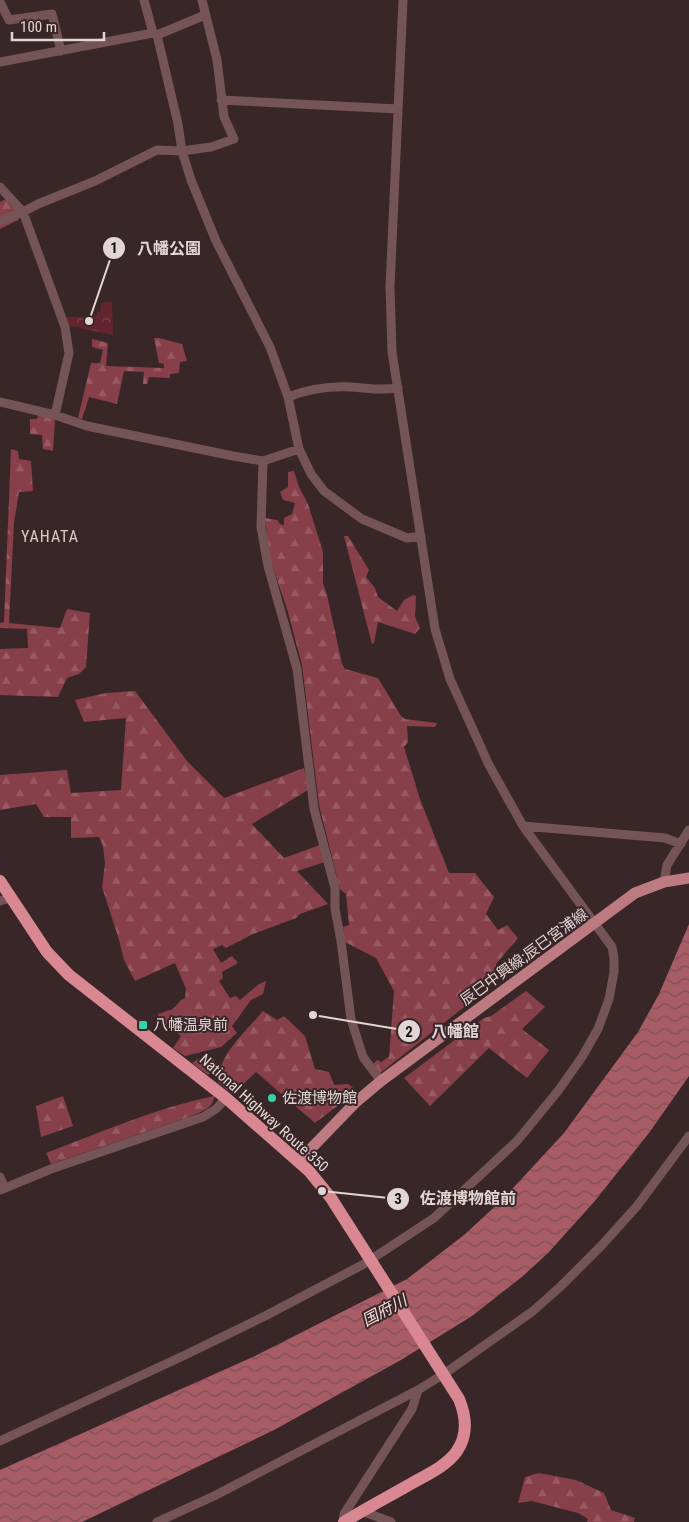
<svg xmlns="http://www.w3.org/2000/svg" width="689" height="1522" font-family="'Roboto Condensed','Noto Sans JP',sans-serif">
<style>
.forest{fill:url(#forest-firs)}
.park{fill:url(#park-crowns)}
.water{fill:url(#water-waves)}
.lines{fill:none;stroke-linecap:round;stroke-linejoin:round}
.minor{stroke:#755457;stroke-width:9}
.major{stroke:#bd7a81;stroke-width:11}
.highway{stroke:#d98891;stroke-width:12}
.poi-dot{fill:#34d4a8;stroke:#392628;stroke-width:2}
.labels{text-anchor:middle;stroke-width:4;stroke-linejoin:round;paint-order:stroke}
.street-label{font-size:15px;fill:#e2d5d6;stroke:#392628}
.poi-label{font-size:15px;fill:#e2d5d6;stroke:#392628;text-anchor:start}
.neighbourhood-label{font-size:16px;letter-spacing:1px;fill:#e1c6c8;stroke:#392628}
.water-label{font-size:16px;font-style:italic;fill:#f4dcde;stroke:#392628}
.leader{fill:none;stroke:#e2d5d6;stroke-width:2}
.callout-dot{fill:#e2d5d6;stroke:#392628;stroke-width:2}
.mark-label{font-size:15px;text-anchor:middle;font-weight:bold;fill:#111}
.callout-label{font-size:16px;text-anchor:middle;font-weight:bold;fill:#e2d5d6;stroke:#392628;stroke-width:4;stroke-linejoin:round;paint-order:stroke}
</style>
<defs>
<pattern id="forest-firs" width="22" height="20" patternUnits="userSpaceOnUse" patternTransform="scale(1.25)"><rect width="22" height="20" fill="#873f49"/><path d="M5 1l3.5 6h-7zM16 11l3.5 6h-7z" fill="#985a62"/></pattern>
<pattern id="park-crowns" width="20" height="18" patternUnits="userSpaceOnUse" patternTransform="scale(1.25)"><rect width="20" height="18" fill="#63242f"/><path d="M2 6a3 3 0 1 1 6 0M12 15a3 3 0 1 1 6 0" fill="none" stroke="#79434c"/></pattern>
<pattern id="water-waves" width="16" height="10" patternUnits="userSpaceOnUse" patternTransform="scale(1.25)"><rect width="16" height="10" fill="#a85c66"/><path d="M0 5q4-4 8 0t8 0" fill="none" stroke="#805157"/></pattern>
</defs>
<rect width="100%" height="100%" fill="#392628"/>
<path class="forest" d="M6,199L14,207L18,220L0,229V202Z
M154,338H159L182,344L187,361L180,362L179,373L170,374V378L149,377L147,384H143L144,372L124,371L117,404L89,397L82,419L78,418L91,363H100L103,350L92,347V339L108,343L106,366L164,368V364L159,363Z
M39,413L55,419L53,451L43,449L42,435L30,434V419H37Z
M11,449L18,451L19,459L31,461L33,491L19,492L14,523L9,623L60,628L67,609L90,613L86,667L79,674L67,678L58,697L0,695V649L28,648L27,629L0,628V623L4,622Z
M294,471L299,487L308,504L323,552V583L327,595L342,664L345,669L378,678L401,716L405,719L437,723L435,727L407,726L408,742L404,747L420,799L449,873H475L494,897L486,914L498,930L507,925L518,938L496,964L498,971L493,978L472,987L465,998L468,1004L379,1074L372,1065L377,1060L381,1062L389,1057L394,991L376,958L345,942L343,927L349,925L346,894L340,889L319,805L302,665L287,609L269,556L265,518L277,520L280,524L284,525V518L292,514L295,503L283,500L280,492L288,487V472Z
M344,536H348L369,570L366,577L375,588L378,597L397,611L404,600L413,595L416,596L415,617L420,628L415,634L378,622L374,643L372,644Z
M135,691L187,761L224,798L304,768L308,790L252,824L284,858L320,845L325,862L297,871L328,904L300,914L296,918L253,934L226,948L222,945L213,949L221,963L232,956L238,963L222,972L223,978L219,981L230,998L236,996L240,1000L259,984L266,981L263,994L251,1000L232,1026L237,1033L221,1047L185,1056L173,1048L181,1036L160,1020L158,1014L173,1009L181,1000L185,998L186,989L175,963L135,981L124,960L119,940L102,887L105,864L103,846L99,837L71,838V817H44L36,804L0,810V775L67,770L71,793L121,790L126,718L84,722L75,700L106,693Z
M526,991L545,1007L522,1029L549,1050L527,1078L489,1048L430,1106L404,1078L484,1018L491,1016Z
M263,1011L277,1020L284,1016L305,1036L315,1069L329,1072L334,1085L348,1084L357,1091L315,1123L256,1072L238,1089L228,1091L218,1082C218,1055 246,1031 263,1011Z
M207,1057H213L216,1065L214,1071L208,1075L192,1063L200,1058Z
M63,1096L73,1126L41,1137L36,1106Z
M214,1096C214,1109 200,1112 189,1117L51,1164L46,1153C101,1132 156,1108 214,1096Z
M539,1473L576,1480L604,1493L611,1510L635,1518L634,1522H587L588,1519L578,1513L532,1501L518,1503L525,1477Z"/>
<path class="park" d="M112,302L113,335L67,325L65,317H93L94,315H97V312L101,311V303Z"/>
<path class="water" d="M689,924V1076L649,1133L594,1202L548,1253L523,1276L472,1316L401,1360L274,1430L82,1522H0V1470L255,1356L407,1279L464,1235L501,1201L564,1133L638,1032L659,994Z"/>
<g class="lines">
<path class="minor" d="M144,0L153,33L157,35L178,124L182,151L191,180L216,241L270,347L288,397L299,449L311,474L324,491L362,519L407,538L421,536
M0,2L9,20L52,14L61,51
M157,35L205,15
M0,62L153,33
M221,100L398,109
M0,187L23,212L65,327L69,353L55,415
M0,221L23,212L38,204L95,181L157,150L182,151L211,147L234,139L224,117L217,60L202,0
M288,397C308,389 329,386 351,387C370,388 378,391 398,388
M0,402L55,415L87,426L233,456L263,461L299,449
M263,461L261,527L268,566L297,669L314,809L335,888V909L341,941L351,1019L363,1057L381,1081
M523,826L665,838L681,844
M664,882L667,865L689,830
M0,901L11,898
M0,1177L5,1188
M0,1190L51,1169L203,1117L216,1109L226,1098
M0,1441L183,1356L265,1316L364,1264L434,1218L517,1141L558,1091L582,1057L598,1029L609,999L614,972V958L612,947L523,826L489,765L450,679L435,629L392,352L390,287L403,0
M362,1511L391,1522
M157,1522L214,1496L418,1390L444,1374L533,1311L561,1286L602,1245L637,1206L689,1136
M343,1522L344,1514L412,1409L418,1390"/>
<path class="major" d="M299,1161L356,1102L381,1081L635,893L664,882L689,878"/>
<path class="highway" d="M0,881L47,952L69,975L226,1098L309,1171L331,1198L459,1399C466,1416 468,1435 457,1451C446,1467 424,1476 407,1486C386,1498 365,1509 344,1522"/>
</g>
<g class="poi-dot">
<rect x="138" y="1020" width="10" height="10" rx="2.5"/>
<circle cx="272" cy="1098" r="5"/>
</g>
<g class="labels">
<g class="street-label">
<text transform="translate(524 957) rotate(-36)" y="5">辰巳中興線;辰巳宮浦線</text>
<text transform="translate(264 1113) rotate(42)" y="5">National Highway Route 350</text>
</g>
<g class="poi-label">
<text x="153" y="1030">八幡温泉前</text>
<text x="282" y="1103">佐渡博物館</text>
</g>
<g class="neighbourhood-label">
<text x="50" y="542">YAHATA</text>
</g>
<g class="water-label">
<text transform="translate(384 1310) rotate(-28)" y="6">国府川</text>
</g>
</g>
<path class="leader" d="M89 321L114 248M313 1015L409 1031M322 1191L398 1199"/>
<g class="callout-dot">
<circle cx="89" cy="321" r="5"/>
<circle cx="313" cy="1015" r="5"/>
<circle cx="322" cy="1191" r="5"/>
<circle cx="114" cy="248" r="12"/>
<circle cx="409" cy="1031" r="12"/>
<circle cx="398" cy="1199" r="12"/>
</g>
<g class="mark-label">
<text x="114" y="253">1</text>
<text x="409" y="1037">2</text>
<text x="398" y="1204">3</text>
</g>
<g class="callout-label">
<text x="169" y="254">八幡公園</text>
<text x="455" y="1037">八幡館</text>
<text x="468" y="1204">佐渡博物館前</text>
</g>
<path d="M12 32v8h92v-8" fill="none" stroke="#e2d5d6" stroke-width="2.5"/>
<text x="20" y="32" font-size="15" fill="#e2d5d6" stroke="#392628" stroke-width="4" paint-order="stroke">100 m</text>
</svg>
